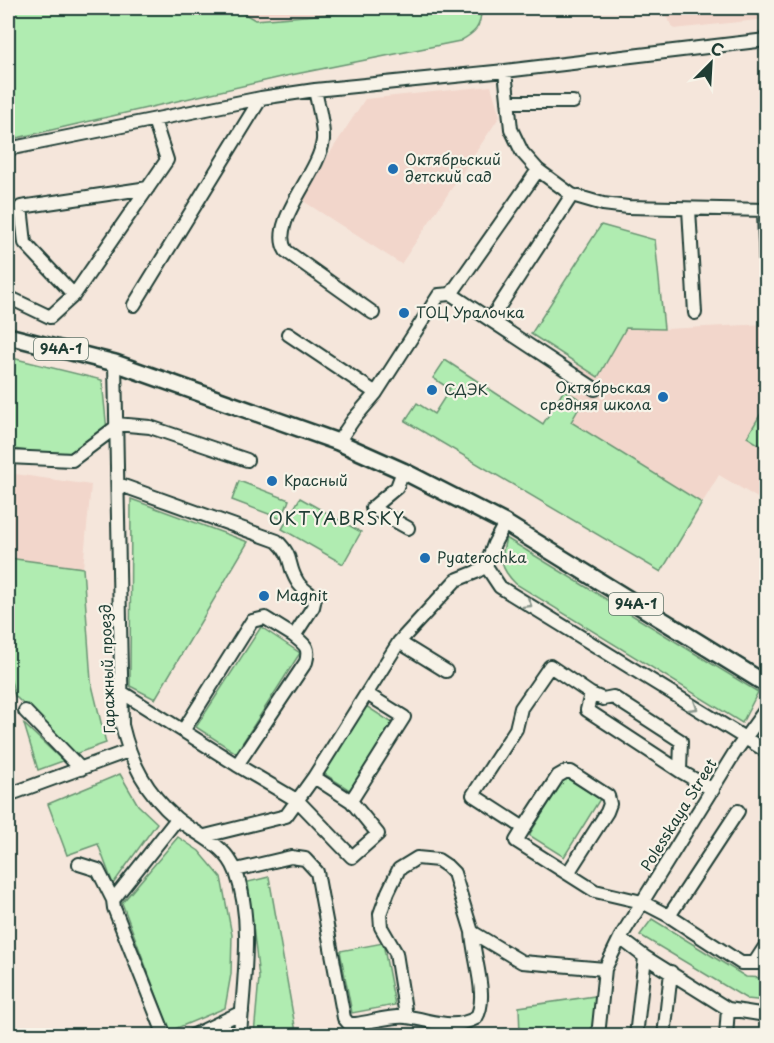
<svg xmlns="http://www.w3.org/2000/svg" width="774" height="1043" font-family="'Playpen Sans',sans-serif">
<style>
.built{fill:#f2d6cb}
.green{fill:#b0ecb1;stroke:#689472;stroke-width:1.5}
.lines{fill:none;stroke-linecap:round;stroke-linejoin:round}
.minor-casing{stroke:#1f3d34;stroke-width:16}
.major-casing{stroke:#1f3d34;stroke-width:20}
.minor{stroke:#f7f3e8;stroke-width:12}
.major{stroke:#f7f3e8;stroke-width:15}
.oneway{stroke:#8b988e}
.poi-dot{fill:#1f6fb2;stroke:#f7f3e8;stroke-width:2}
.labels{text-anchor:middle;stroke-width:4.5;stroke-linejoin:round;paint-order:stroke}
.shield{fill:#f7f3e8;stroke:#60746a;stroke-width:1.5}
.shield-label{font-size:14px;font-weight:bold;fill:#1f3d34}
.poi-label{font-size:15px;fill:#1f3d34;stroke:#f7f3e8;text-anchor:start}
.street-label{font-size:15px;fill:#1f3d34;stroke:#f7f3e8}
.quarter-label{font-size:18px;letter-spacing:1.5px;fill:#1f3d34;stroke:#f7f3e8}
</style>
<rect width="100%" height="100%" fill="#f5e6db"/>
<filter id="ink" filterUnits="userSpaceOnUse"><feTurbulence type="fractalNoise" baseFrequency=".0167" numOctaves="2"/><feDisplacementMap in="SourceGraphic" scale="12" xChannelSelector="R" yChannelSelector="G"/><feConvolveMatrix kernelMatrix="1 2 1 2 8 2 1 2 1" color-interpolation-filters="sRGB"/></filter>
<g filter="url(#ink)">
<path class="built" d="M235,8H404L255,20Z
M661,8H766V19L674,29Z
M491,86L500,116L401,264L300,199L365,99Z
M601,225L655,240L665,329L766,324V503L719,475L661,572L405,421L417,403L434,414L450,389L433,378L445,360L543,424L578,365L531,334Z
M8,473L91,485L83,568L8,558Z"/>
<path class="green" d="M8,8H235L255,20L404,8H478L481,10C481,27 475,33 460,41L286,76L8,140Z
M601,225L655,240L664,329L626,328L598,377L531,334Z
M8,357L102,380L107,431L63,457L8,448Z
M445,360L543,424L564,390L583,401L571,422L702,503L661,572L405,421L417,403L434,414L450,389L433,378Z
M766,405V449L747,437Z
M239,481L289,500L282,519L232,500Z
M300,498L361,532L343,564L282,529Z
M131,499L248,542L155,699L130,686Z
M506,538L758,692L742,723L516,584C499,567 500,561 506,538Z
M8,558L83,568L91,681L106,743L75,754L15,696L8,670Z
M261,627L300,653L236,753L196,727Z
M366,706L394,724L351,791L323,773Z
M24,724L63,761L38,770Z
M120,774L138,805L157,823L113,884L98,844L67,855L48,804Z
M565,777L600,799L564,857L529,835Z
M178,837L199,851L221,877L232,935L231,974L225,1008L170,1031L122,903Z
M269,877L296,1032L294,1035H254L259,978L248,882Z
M652,919L746,977L766,978V1001L747,999L640,935Z
M383,943L395,1005L352,1013L340,951Z
M602,995L597,1035H520L519,1007Z"/>
<g class="lines">
<g class="minor-casing">
<path id="minor" d="M505,71L511,129L522,152L538,170L572,195L603,204L628,207L766,210
M315,90C318,106 324,124 323,140C320,173 268,223 286,251L373,313
M508,102H573
M8,149L261,98L315,90L505,71L766,40
M148,188L21,207L25,243L74,295L167,160L154,120
M689,209L695,313
M764,210L766,278
M451,294L595,389
M8,297L50,317L74,295
M134,305L261,98
M491,319L572,195
M288,334L376,393
M115,363L122,725C131,763 146,792 176,818C196,835 226,844 236,872C254,922 243,984 240,1036
M116,424L150,427L247,460
M338,442L353,420L376,393L439,295L451,294L538,170
M8,457L72,460L116,427
M403,471L397,487L372,508L408,528
M118,484L277,541C294,557 287,565 297,581C301,589 309,592 315,598L313,607L294,636C305,645 310,647 306,662L237,765L298,801L352,857L378,834L351,801L404,717L367,694
M486,566L500,587L766,751
M399,642L446,671
M123,693L237,765
M591,694L603,699L613,697L681,741L680,771
M25,711L81,769
M183,731L252,621L265,618L294,636
M314,777L351,801
M713,790L680,771L587,710L591,694L550,666L521,708L516,729L473,795L524,828L516,841L595,891L642,902L669,916L741,963H766
M8,795L128,751
M524,828L558,776L565,772H571L608,796L610,804L607,812L568,873
M205,836L286,816L314,777L399,642L456,580L476,572L486,566L494,544L505,523
M79,864L98,870L113,900
M236,870L291,857L305,859L317,872L344,1018L349,1024H356C372,1022 392,1015 407,1017C432,1020 452,1031 476,1018C489,998 473,957 472,932L522,962L605,969
M669,916L738,811
M620,938L645,957L636,1036
M645,957L728,1009L766,1015
M755,962L766,945
M406,1016L396,953L381,927L380,914L388,892L399,869L417,858L438,860L447,866L454,873L472,932
M165,1036L114,908L113,900L177,819
M192,1036L242,1012
M598,1036L605,969L620,938L735,752L766,709
M664,1036L671,972
M726,1036L728,1009"/>
</g>
<g class="major-casing">
<path id="major" d="M8,336L115,363L338,442L403,471L505,523L766,684"/>
</g>
<use href="#minor" class="minor"/>
<use href="#major" class="major"/>
</g>
<defs><path id="oneway-chevron" d="M-2-3.5L2.5 0L-2 3.5" fill="none" stroke-width="1.6" stroke-linecap="round" stroke-linejoin="round" transform="scale(1.5)"/></defs>
<g class="oneway">
<use href="#oneway-chevron" transform="translate(528 604) rotate(32)"/>
<use href="#oneway-chevron" transform="translate(694 707) rotate(32)"/>
</g>
</g>
<g class="poi-dot">
<circle cx="393" cy="169" r="6"/>
<circle cx="404" cy="313" r="6"/>
<circle cx="432" cy="390" r="6"/>
<circle cx="663" cy="397" r="6"/>
<circle cx="272" cy="481" r="6"/>
<circle cx="425" cy="558" r="6"/>
<circle cx="264" cy="596" r="6"/>
</g>
<g class="labels">
<g class="shield">
<rect x="34" y="338" width="54" height="22" rx="4.5"/>
<rect x="609" y="593" width="54" height="22" rx="4.5"/>
</g>
<g class="shield-label">
<text x="61" y="354">94А-1</text>
<text x="636" y="609">94А-1</text>
</g>
<g class="poi-label">
<text x="405" y="165">Октябрьский<tspan x="405" dy="17">детский сад</tspan></text>
<text x="416" y="318">ТОЦ Уралочка</text>
<text x="651" y="393" text-anchor="end">Октябрьская<tspan x="651" dy="17">средняя школа</tspan></text>
<text x="444" y="395">СДЭК</text>
<text x="284" y="486">Красный</text>
<text x="437" y="563">Pyaterochka</text>
<text x="276" y="601">Magnit</text>
</g>
<g class="street-label">
<text transform="translate(108 669) rotate(-92)" y="5">Гаражный проезд</text>
<text transform="translate(679 815) rotate(-58)" y="5">Polesskaya Street</text>
</g>
<g class="quarter-label">
<text x="337" y="525">OKTYABRSKY</text>
</g>
</g>
<rect width="774" height="1043" fill="none" stroke="#f7f3e8" stroke-width="30"/>
<rect x="15" y="15" width="744" height="1013" fill="none" stroke="#1f3d34" stroke-width="2" filter="url(#ink)"/>
<g transform="translate(711 63) rotate(24)" stroke="#f7f3e8" stroke-width="4.5" paint-order="stroke">
<path d="M0-4.5L10 22L0 15L-10 22Z" fill="#1f3d34"/>
<text y="-9" font-size="16" font-weight="bold" text-anchor="middle" fill="#1f3d34">С</text>
</g>
</svg>
